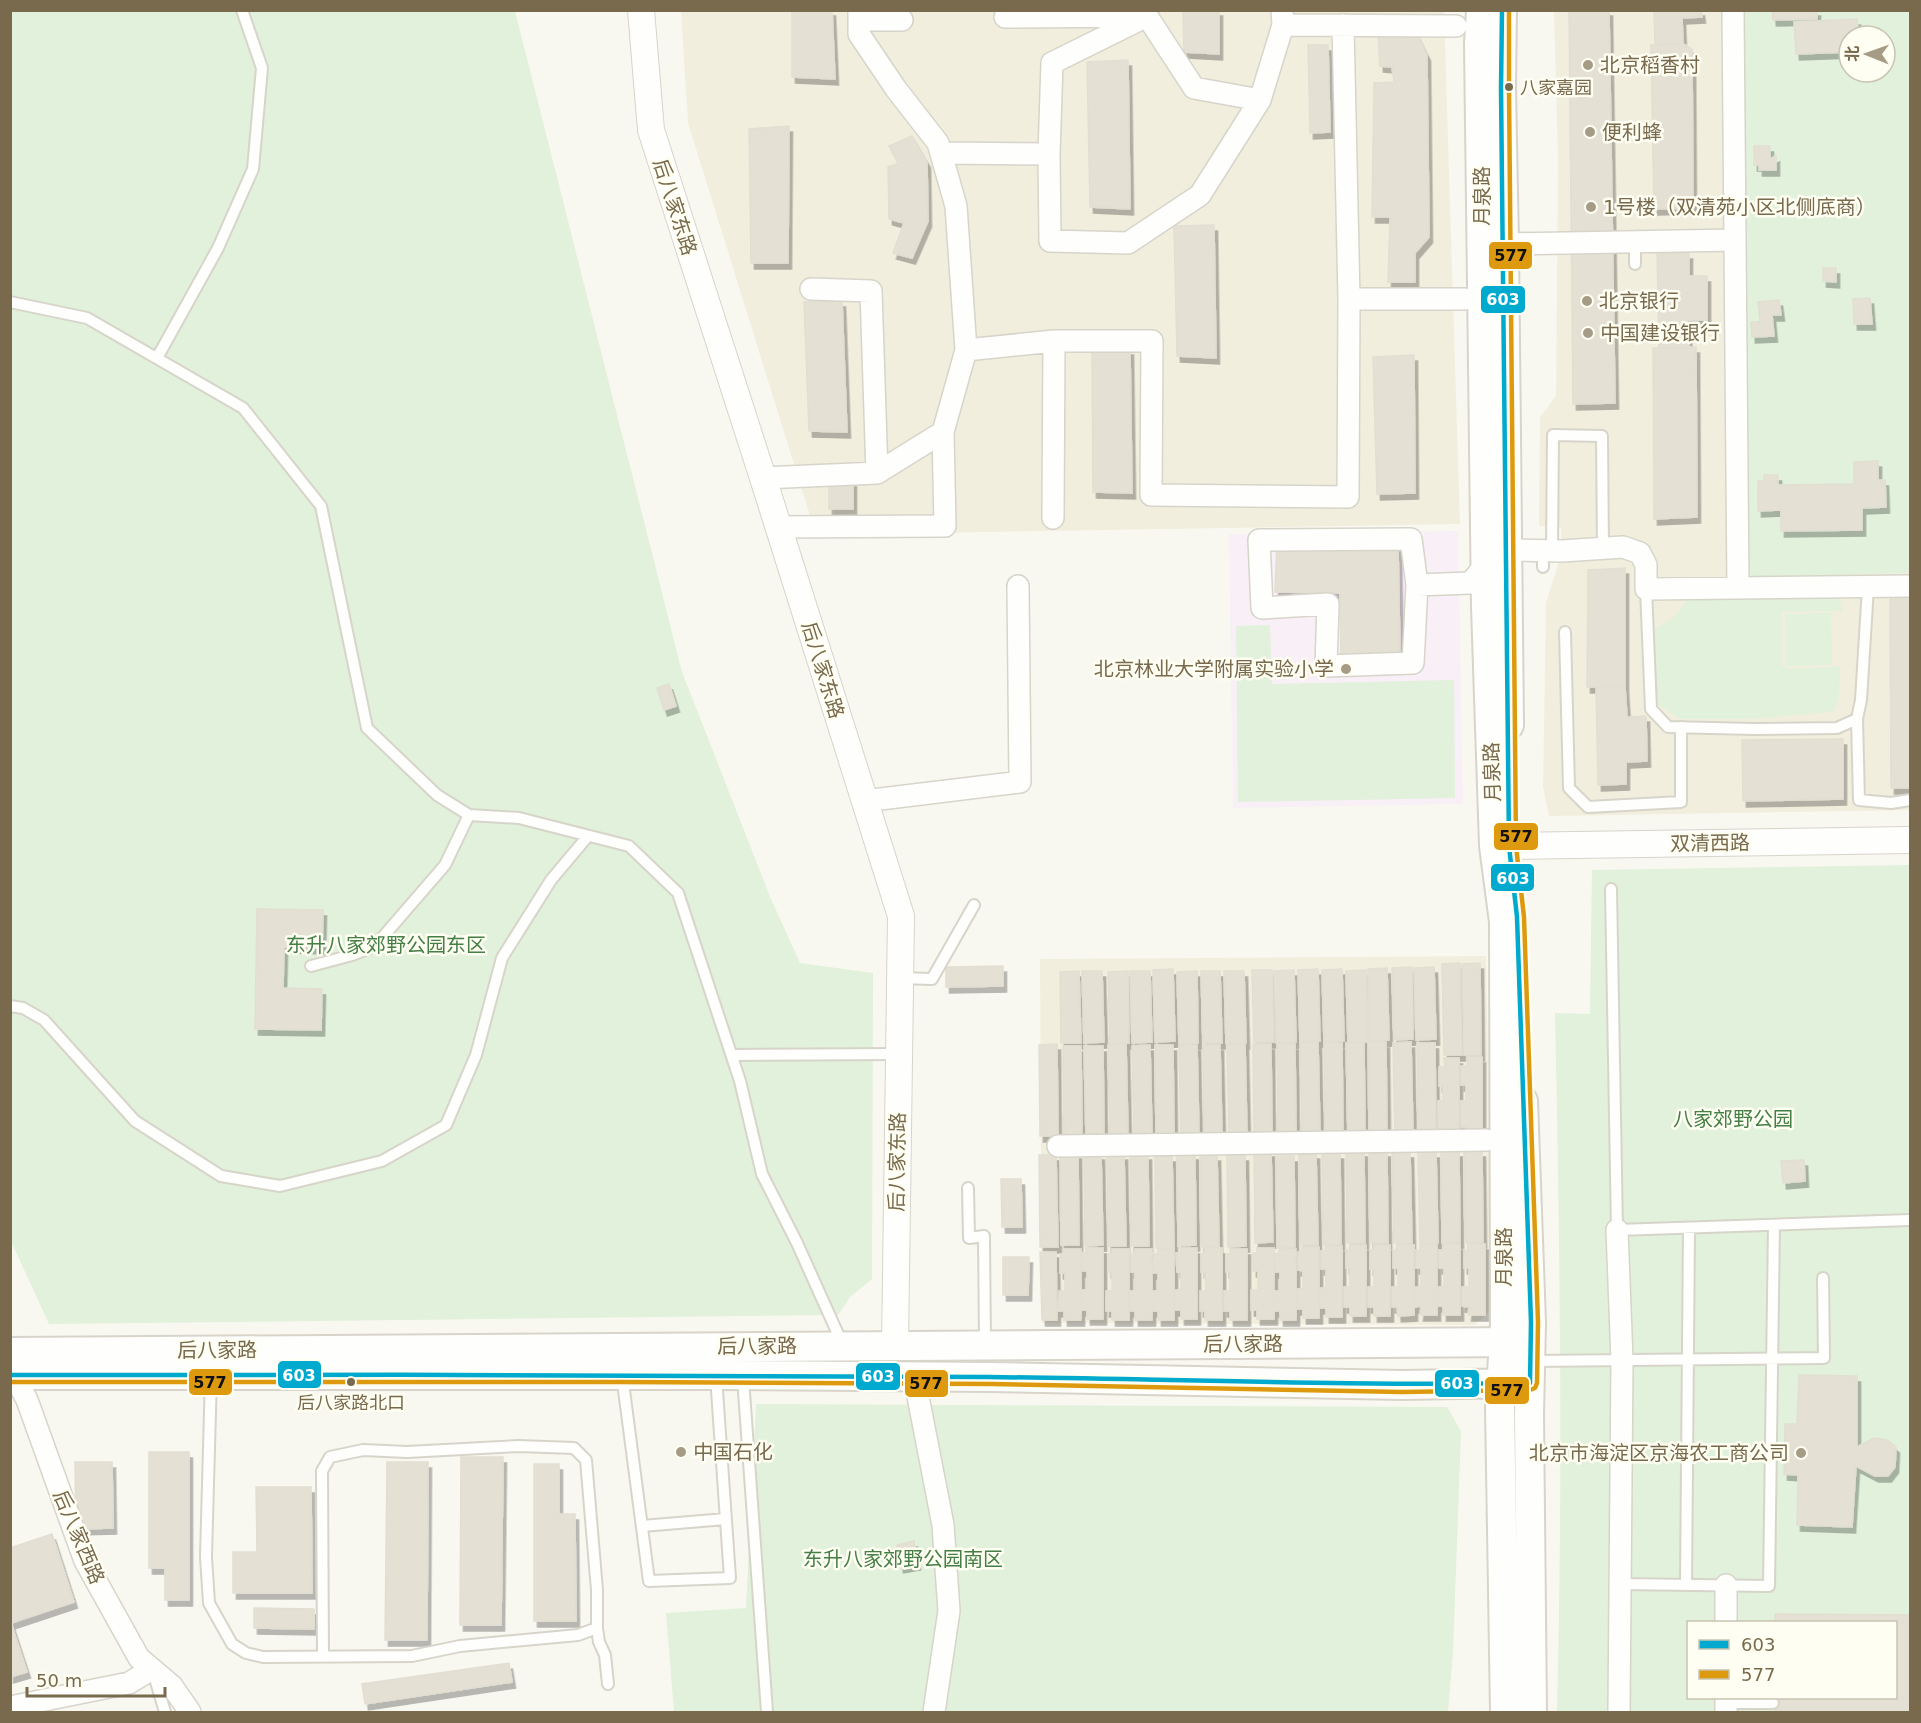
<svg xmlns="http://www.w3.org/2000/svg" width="1921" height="1723" font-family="'DejaVu Sans','Noto Sans SC',sans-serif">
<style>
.residential{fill:#f2eede;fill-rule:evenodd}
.education{fill:#f9eff6}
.green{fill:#e1f1db;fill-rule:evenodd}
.building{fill:#e4e0d4;stroke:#e2ded2;stroke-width:1.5;filter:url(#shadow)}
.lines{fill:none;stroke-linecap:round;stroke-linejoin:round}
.service-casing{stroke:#d7d4ca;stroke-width:14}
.minor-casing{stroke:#d7d4ca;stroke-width:24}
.tertiary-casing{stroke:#d7d4ca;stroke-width:28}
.secondary-casing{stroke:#d8d4ca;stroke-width:32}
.service{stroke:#fefefd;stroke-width:10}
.minor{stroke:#fefefd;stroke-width:21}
.tertiary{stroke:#fefefd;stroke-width:26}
.secondary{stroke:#fefefd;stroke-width:28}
.bus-1-casing{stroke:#fffef3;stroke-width:9}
.bus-2-casing{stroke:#fffef3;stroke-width:9}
.bus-1{stroke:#00a9ce;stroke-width:4.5}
.bus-2{stroke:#de9a0f;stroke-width:4.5}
.poi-dot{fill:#a69c86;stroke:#fffef3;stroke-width:2}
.bus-dot{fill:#796a4d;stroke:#fffef3;stroke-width:2}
.labels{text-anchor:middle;stroke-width:5;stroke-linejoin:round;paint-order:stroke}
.bus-label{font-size:18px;fill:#796a4d;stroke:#fffef3;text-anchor:start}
.poi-label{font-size:20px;fill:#796a4d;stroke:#fffef3;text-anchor:start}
.street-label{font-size:20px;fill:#796a4d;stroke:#fffef3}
.park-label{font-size:20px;fill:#457f45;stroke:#fffef3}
.line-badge{stroke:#fffef3;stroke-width:2}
.badge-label{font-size:16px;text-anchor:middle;font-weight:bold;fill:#fff}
.pale-badge-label{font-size:16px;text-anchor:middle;font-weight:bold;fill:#111}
</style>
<defs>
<filter id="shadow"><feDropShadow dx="3.5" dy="6" stdDeviation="0" flood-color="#0004"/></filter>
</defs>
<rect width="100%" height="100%" fill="#f9f8f0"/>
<path class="residential" d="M681,11H1444L1460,524L816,535L688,123Z
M1554,11H1910V810L1549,816L1543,787L1546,603L1562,551L1561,527L1539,526L1540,417L1556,396L1558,160ZM1849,36H1885V72H1849Z
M1486,956L1493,1308L1475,1325L1042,1323L1040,959Z"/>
<path class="education" d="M1458,531L1463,804L1233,808L1229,534Z"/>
<path class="green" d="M10,11H515L682,672L771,899L800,963L873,973L872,1279L850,1297L838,1315L49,1324L10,1239Z
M1737,11H1910V565L1907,573L1750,577L1742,562ZM1849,36H1885V72H1849Z
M1689,594H1829L1842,602V611L1782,612V666L1792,669L1840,666L1839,699L1833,712L1751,719H1680L1656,704L1654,673L1655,628C1674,620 1680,612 1689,594Z
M1831,613L1832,665L1786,666L1785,614Z
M1270,625L1272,684L1454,680L1455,798L1238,802L1236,626Z
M1910,865V1712H1557C1563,1479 1560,1246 1555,1013L1590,1014L1592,870ZM1688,1622H1896V1698H1688Z
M756,1404L1447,1407L1461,1431L1453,1652L1448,1712H674L666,1613L746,1608Z"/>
<path class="building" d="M792,10H832L835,79L792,77Z
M1183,10H1219V54L1184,52Z
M1569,10H1609L1615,403L1573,404Z
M1654,10H1701L1702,17L1682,18L1683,44L1655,45Z
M1772,10H1817V19L1773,20Z
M1857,19L1858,36H1849V52L1796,54L1794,22Z
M1416,33L1427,55L1429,237L1415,253V282H1388L1390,217H1372L1374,83L1394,82L1392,67L1380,66L1378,35Z
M1683,44L1692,49L1693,208L1654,209L1651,45Z
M1308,45H1328L1330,132L1310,133Z
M1128,60L1130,209L1090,207L1087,62Z
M789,126L788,263H751L749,129Z
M912,136L927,162L928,221L912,258L893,253L904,223L889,219L888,167L899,163L889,146Z
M1754,146H1770V159L1776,156V170H1759V165H1754Z
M1214,225L1216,358L1177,356L1174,226Z
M1689,253V276H1707V320H1687L1689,348H1659L1657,254Z
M1823,268H1836V282L1823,281Z
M1870,298L1872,324H1854L1853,299Z
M1779,300L1781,315H1772L1774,336L1752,337L1751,322H1760L1758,302Z
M842,301L847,432L809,431L804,302Z
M1696,347L1697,517L1654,519L1653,348Z
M1130,349L1132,493L1093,492L1092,350Z
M1414,355L1415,493L1377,494L1373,357Z
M1878,461V480H1885L1886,507L1862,508V530L1781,531V510L1758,511V481H1764V475H1778V485L1854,484V462Z
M829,481H853V509H829Z
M1277,544L1398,546L1400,657L1341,656L1340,593L1275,592Z
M1625,568V687H1587L1588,570Z
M1890,599H1910V788H1891Z
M669,684L676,706L664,710L657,688Z
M1596,687H1625L1627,717L1646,716L1647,761L1626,762V784L1598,785Z
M1843,739V799L1743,801L1742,740Z
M257,909L323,910L322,948L284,947L283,988L322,989L321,1030L255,1029Z
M1460,963L1462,1055H1444L1442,964Z
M1480,963L1481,1055H1464L1462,964Z
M1003,966V986L946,987V967Z
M1412,967L1413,1039L1394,1040L1392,968Z
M1434,967L1436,1039L1416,1040L1414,968Z
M1387,968L1389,1040L1369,1041L1368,969Z
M1173,969L1175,1041L1155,1042L1153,970Z
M1318,969L1320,1041H1300L1298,970Z
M1342,969L1344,1041L1324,1042L1322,970Z
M1252,970H1272L1274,1042H1254Z
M1294,970L1296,1042L1276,1043L1274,971Z
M1366,970L1368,1042L1348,1043L1346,971Z
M1079,971L1081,1043H1061L1060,972Z
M1082,971H1102L1104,1042L1084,1043Z
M1128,971L1129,1043L1110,1044L1108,972Z
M1130,971H1150L1152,1042L1132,1043Z
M1197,971L1198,1043L1179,1044L1177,972Z
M1201,971H1220L1222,1043H1203Z
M1224,971H1244L1246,1043H1226Z
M1318,1042L1320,1134H1302L1300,1043Z
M1368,1042H1386L1387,1133H1369Z
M1411,1042L1413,1134H1395L1393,1043Z
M1324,1043H1342L1343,1135H1325Z
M1346,1043H1364L1365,1134L1348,1135Z
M1417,1043H1435L1436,1135H1418Z
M1057,1044L1058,1136H1040L1039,1045Z
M1126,1044L1128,1136H1110L1108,1045Z
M1245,1044L1247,1136H1229L1227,1045Z
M1253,1044H1271L1272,1136H1254Z
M1277,1044H1295L1296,1135L1278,1136Z
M1150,1045L1152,1137H1134L1132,1046Z
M1155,1045H1173L1174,1136L1156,1137Z
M1179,1045H1197L1199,1137H1181Z
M1203,1045H1220L1222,1137H1204Z
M1063,1046H1081L1082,1137L1064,1138Z
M1084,1046H1103L1104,1138H1086Z
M1467,1057H1482V1131H1467L1466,1127H1461V1101H1466V1085H1461V1066H1467Z
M1444,1058H1459V1131H1444V1128H1438V1101H1443V1086H1439V1067H1445Z
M1254,1151H1271L1273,1242L1255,1243Z
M1346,1151H1364L1365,1243H1347Z
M1369,1151H1387L1388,1243H1370Z
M1441,1151H1459L1460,1242L1442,1243Z
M1464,1151H1482L1483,1242L1465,1243Z
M1392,1152H1410L1412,1243H1394Z
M1418,1152H1436L1438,1243H1420Z
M1060,1153H1078L1079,1245H1061Z
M1299,1153H1316L1318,1245H1300Z
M1322,1153H1340L1341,1244L1323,1245Z
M1084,1154H1101L1103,1245L1085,1246Z
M1124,1154L1126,1246H1108L1107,1155Z
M1130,1154H1148L1149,1246H1131Z
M1177,1154H1195L1196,1245L1178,1246Z
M1039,1155H1056L1058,1247H1040Z
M1217,1155L1219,1247H1201L1200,1156Z
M1227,1155H1245L1246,1246L1228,1247Z
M1155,1156H1172L1174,1248H1156Z
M1276,1156H1294L1295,1247L1277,1248Z
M1804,1160L1805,1181L1783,1183L1781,1161Z
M1001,1179H1021L1022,1227H1002Z
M1397,1244L1414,1245V1315L1398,1316L1397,1307H1392V1287H1398V1268H1393V1250H1397Z
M1420,1244H1437V1315H1420L1421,1306L1415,1307V1287H1421V1268H1416V1250H1420Z
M1443,1244H1460V1315H1443V1306H1437V1287H1444V1268H1439V1250H1443Z
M1468,1244H1485V1315H1468L1469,1307L1462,1306V1287H1469V1268H1464V1250H1468Z
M1350,1245H1366V1316H1350V1307H1344V1287H1350V1268H1346V1250H1350Z
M1374,1245H1390V1316H1374V1307H1368V1287H1374V1268L1370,1269V1250H1374Z
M1326,1246H1342V1317H1326V1308H1320V1288H1326V1269H1321V1251H1325Z
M1302,1247H1319V1318H1303V1309H1297V1289H1303V1271L1298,1270V1252H1302Z
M1086,1248H1103V1319H1087V1310H1081V1290H1087V1271H1082V1253H1086Z
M1180,1248H1197V1319H1181V1310H1175V1290H1181V1272H1177L1176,1253H1181Z
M1205,1248H1222V1320H1205V1311H1200V1291H1206L1205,1272H1201V1254H1205Z
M1257,1248H1274V1319H1257V1310H1251V1290H1258V1271H1253V1253H1257Z
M1064,1249H1081V1320H1064V1311H1058L1059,1291H1065V1273H1060V1254H1064Z
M1112,1249H1129V1320H1112V1311H1106V1291H1112V1272H1108V1254H1112Z
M1135,1249H1152V1320H1135V1311H1130L1129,1291H1135V1272H1131V1254H1135Z
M1158,1249H1174V1320H1158V1311H1152V1291H1158V1273H1153L1154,1254H1158Z
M1230,1249H1247V1320H1230V1311H1224V1291H1230V1272H1226V1254H1230Z
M1279,1249H1296V1320H1280V1311H1274V1291H1280V1272H1275V1254H1279Z
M1040,1252H1056L1057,1320H1042Z
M1003,1257H1029L1028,1295H1003Z
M1799,1375L1857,1376V1447L1874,1438L1887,1440L1896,1447L1895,1467L1888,1476H1875L1856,1466L1852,1527L1797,1525L1798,1475L1784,1474L1785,1424H1797Z
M149,1452H189V1600H165V1568H149Z
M461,1457H503L501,1625H460Z
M75,1462H112L113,1528L76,1529Z
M387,1462H428L427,1640H385Z
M534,1464H559V1514H575L576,1621H534Z
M256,1487H311L312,1593H233V1552H257Z
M52,1534L74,1602L11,1623L27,1672L10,1677V1548Z
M914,1541L917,1564L900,1567L897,1545Z
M254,1608L314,1609V1629L254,1628Z
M1775,1614L1910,1615V1712H1775V1698H1896V1622H1775Z
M509,1663L512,1682L365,1704L362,1684Z"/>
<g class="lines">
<g class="service-casing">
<path id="service" d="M1635,264V242
M10,302L87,318L243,408L321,506L367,728L437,795L469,815L519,818L629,846L678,893L740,1081L762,1174L797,1243L842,1343
M157,358L218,248L253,169L262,68L242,10
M1543,550V567
M1552,551L1553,435L1602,436L1603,549
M1646,589L1651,709L1668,727L1755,729L1837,728L1857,719L1861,700L1868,587
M1565,632L1569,788L1588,807L1681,802V727
M1857,719L1859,800L1891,803L1910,800
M1611,889L1617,1230L1910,1220
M311,966L352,955L375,946L445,865L469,815
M900,978L932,979L974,905
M10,1006L23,1008L44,1020L135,1121L221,1176L280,1186L382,1161L446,1125L476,1055L502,958L551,880L588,836
M732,1055L898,1054
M968,1188L969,1238L984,1236L985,1345
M1531,1361L1824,1358L1823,1278
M211,1375L206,1557L209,1603L232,1644L246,1653L263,1657L412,1656L460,1646L578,1635L597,1628V1590L586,1460L574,1448L518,1446L407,1452L363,1450L330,1457L322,1471L323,1656
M622,1375L649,1581L730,1578L716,1376
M743,1378L767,1712
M642,1526L726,1519
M1620,1584L1769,1586L1774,1225
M1686,1585L1689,1228
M597,1628L599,1642L605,1655L608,1684
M154,1675L165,1712
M1726,1703H1773"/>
</g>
<g class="minor-casing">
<path id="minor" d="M859,10V34L896,89L938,143L956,206L966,350
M1733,10L1738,588
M1005,17L1140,16
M859,20H902
M1283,25L1456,26
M1260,100L1194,88L1147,16L1052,63L1049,154L1050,241L1128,243L1200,195L1260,100L1283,25L1282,10
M941,153L1049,154
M1504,244L1735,240
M1349,299H1465
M877,473L943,432L966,350L1054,341H1152L1151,495L1348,497L1349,299L1343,25
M763,478L877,473L871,291L811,289
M1053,518L1054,341
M778,527L945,526L943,432
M1507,550L1562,551L1623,547L1640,553L1646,565V589L1910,586
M1417,585L1411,539L1259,540L1262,608L1328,604L1326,666L1413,663L1417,585L1470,583L1485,566
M864,801L1020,782L1018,586
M1058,1146L1487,1140
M1617,1230L1622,1360L1619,1712
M14,1375L27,1400L85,1561L139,1658L172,1686L190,1712
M914,1376L943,1525L949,1611L934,1712
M1726,1622V1585
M10,1707L129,1683L152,1669
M1726,1712V1698"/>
</g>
<g class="tertiary-casing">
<path id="tertiary" d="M641,10L651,130L763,478L901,916L895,1346
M1509,846L1910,840"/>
</g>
<g class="secondary-casing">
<path id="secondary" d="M1481,10L1479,43L1486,607L1494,846L1504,922L1505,1323L1500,1407L1505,1712
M1502,10L1501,88L1504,244L1509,725
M1523,1101L1531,1322L1529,1415L1532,1712
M10,1352L1520,1342
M10,1375H716L991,1377L1402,1385L1520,1383"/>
</g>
<use href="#service" class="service"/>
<use href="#minor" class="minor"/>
<use href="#tertiary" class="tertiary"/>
<use href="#secondary" class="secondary"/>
<g class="bus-1-casing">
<path id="bus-1" d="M10,1375C336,1375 662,1374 988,1377C1169,1379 1349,1386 1530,1383L1531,1322L1517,917L1509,846L1501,88L1502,10"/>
</g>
<g class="bus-2-casing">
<path id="bus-2" d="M10,1382H622L991,1384L1402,1392L1530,1390L1535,1388L1537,1383L1538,1322L1524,917L1516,846L1509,88V10"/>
</g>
<use href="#bus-1" class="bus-1"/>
<use href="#bus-2" class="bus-2"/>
</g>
<g class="poi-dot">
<circle cx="1588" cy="65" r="6"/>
<circle cx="1590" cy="132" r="6"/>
<circle cx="1591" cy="207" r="6"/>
<circle cx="1587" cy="301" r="6"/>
<circle cx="1588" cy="333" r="6"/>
<circle cx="1346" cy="669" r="6"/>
<circle cx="681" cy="1452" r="6"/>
<circle cx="1801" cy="1453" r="6"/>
</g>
<g class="bus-dot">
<circle cx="1509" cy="87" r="5"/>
<circle cx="351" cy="1382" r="5"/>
</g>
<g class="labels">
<g class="bus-label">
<text x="1520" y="94">八家嘉园</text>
<text x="351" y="1409" text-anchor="middle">后八家路北口</text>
</g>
<g class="poi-label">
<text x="1600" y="72">北京稻香村</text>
<text x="1602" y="139">便利蜂</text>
<text x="1603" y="214">1号楼（双清苑小区北侧底商）</text>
<text x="1599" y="308">北京银行</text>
<text x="1600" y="340">中国建设银行</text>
<text x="1334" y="676" text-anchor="end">北京林业大学附属实验小学</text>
<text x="693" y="1459">中国石化</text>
<text x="1789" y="1460" text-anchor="end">北京市海淀区京海农工商公司</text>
</g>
<g class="street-label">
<text transform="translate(1482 196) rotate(-90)" y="7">月泉路</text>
<text transform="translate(675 207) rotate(72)" y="7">后八家东路</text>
<text transform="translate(823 670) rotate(73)" y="7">后八家东路</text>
<text transform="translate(1492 772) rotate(-92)" y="7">月泉路</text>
<text transform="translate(1710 843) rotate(-1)" y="7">双清西路</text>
<text transform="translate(897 1162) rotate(-89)" y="7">后八家东路</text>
<text transform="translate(1504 1257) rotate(-90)" y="7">月泉路</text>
<text x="1243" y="1351">后八家路</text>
<text x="757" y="1353">后八家路</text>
<text x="217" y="1357">后八家路</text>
<text transform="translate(79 1537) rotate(67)" y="7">后八家西路</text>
</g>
<g class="park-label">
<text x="386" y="952">东升八家郊野公园东区</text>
<text x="1733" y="1126">八家郊野公园</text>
<text x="903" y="1566">东升八家郊野公园南区</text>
</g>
</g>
<g class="line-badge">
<rect x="1488" y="241" width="45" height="29" rx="6" fill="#de9a0f"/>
<rect x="1480" y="285" width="46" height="29" rx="6" fill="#00a9ce"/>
<rect x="1493" y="822" width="46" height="29" rx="6" fill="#de9a0f"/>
<rect x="1490" y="863" width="45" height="29" rx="6" fill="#00a9ce"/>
<rect x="277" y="1360" width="45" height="29" rx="6" fill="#00a9ce"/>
<rect x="855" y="1362" width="46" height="29" rx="6" fill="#00a9ce"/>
<rect x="188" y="1368" width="45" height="28" rx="6" fill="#de9a0f"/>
<rect x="904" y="1369" width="45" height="29" rx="6" fill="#de9a0f"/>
<rect x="1434" y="1369" width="46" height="29" rx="6" fill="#00a9ce"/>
<rect x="1484" y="1376" width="46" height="29" rx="6" fill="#de9a0f"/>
</g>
<g class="badge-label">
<text x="1503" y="305">603</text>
<text x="1513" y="884">603</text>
<text x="299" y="1381">603</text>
<text x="878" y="1382">603</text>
<text x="1457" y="1389">603</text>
</g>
<g class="pale-badge-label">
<text x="1511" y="261">577</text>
<text x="1516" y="842">577</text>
<text x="210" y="1388">577</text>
<text x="926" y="1389">577</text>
<text x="1507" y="1396">577</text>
</g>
<rect width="1921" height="1723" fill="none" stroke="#796a4d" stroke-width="24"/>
<rect x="1687" y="1621" width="210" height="78" fill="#fffef3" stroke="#c9c3b1" stroke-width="1.5"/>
<rect x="1699" y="1640" width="30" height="9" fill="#00a9ce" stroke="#c9c3b1" stroke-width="1.5"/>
<text x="1741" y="1651" font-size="18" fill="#796a4d">603</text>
<rect x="1699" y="1670" width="30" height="9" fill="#de9a0f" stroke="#c9c3b1" stroke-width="1.5"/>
<text x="1741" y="1681" font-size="18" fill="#796a4d">577</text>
<g transform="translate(1867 54) rotate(271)"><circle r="28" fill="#fffef3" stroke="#c9c3b1" stroke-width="1.5"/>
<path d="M0-4.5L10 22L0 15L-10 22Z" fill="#a69c86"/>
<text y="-9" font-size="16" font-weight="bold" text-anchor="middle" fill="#796a4d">北</text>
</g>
<path d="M27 1687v9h138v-9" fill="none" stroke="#796a4d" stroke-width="3"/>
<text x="36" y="1687" font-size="18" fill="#796a4d" stroke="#fffef3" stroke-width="4.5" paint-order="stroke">50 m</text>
</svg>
